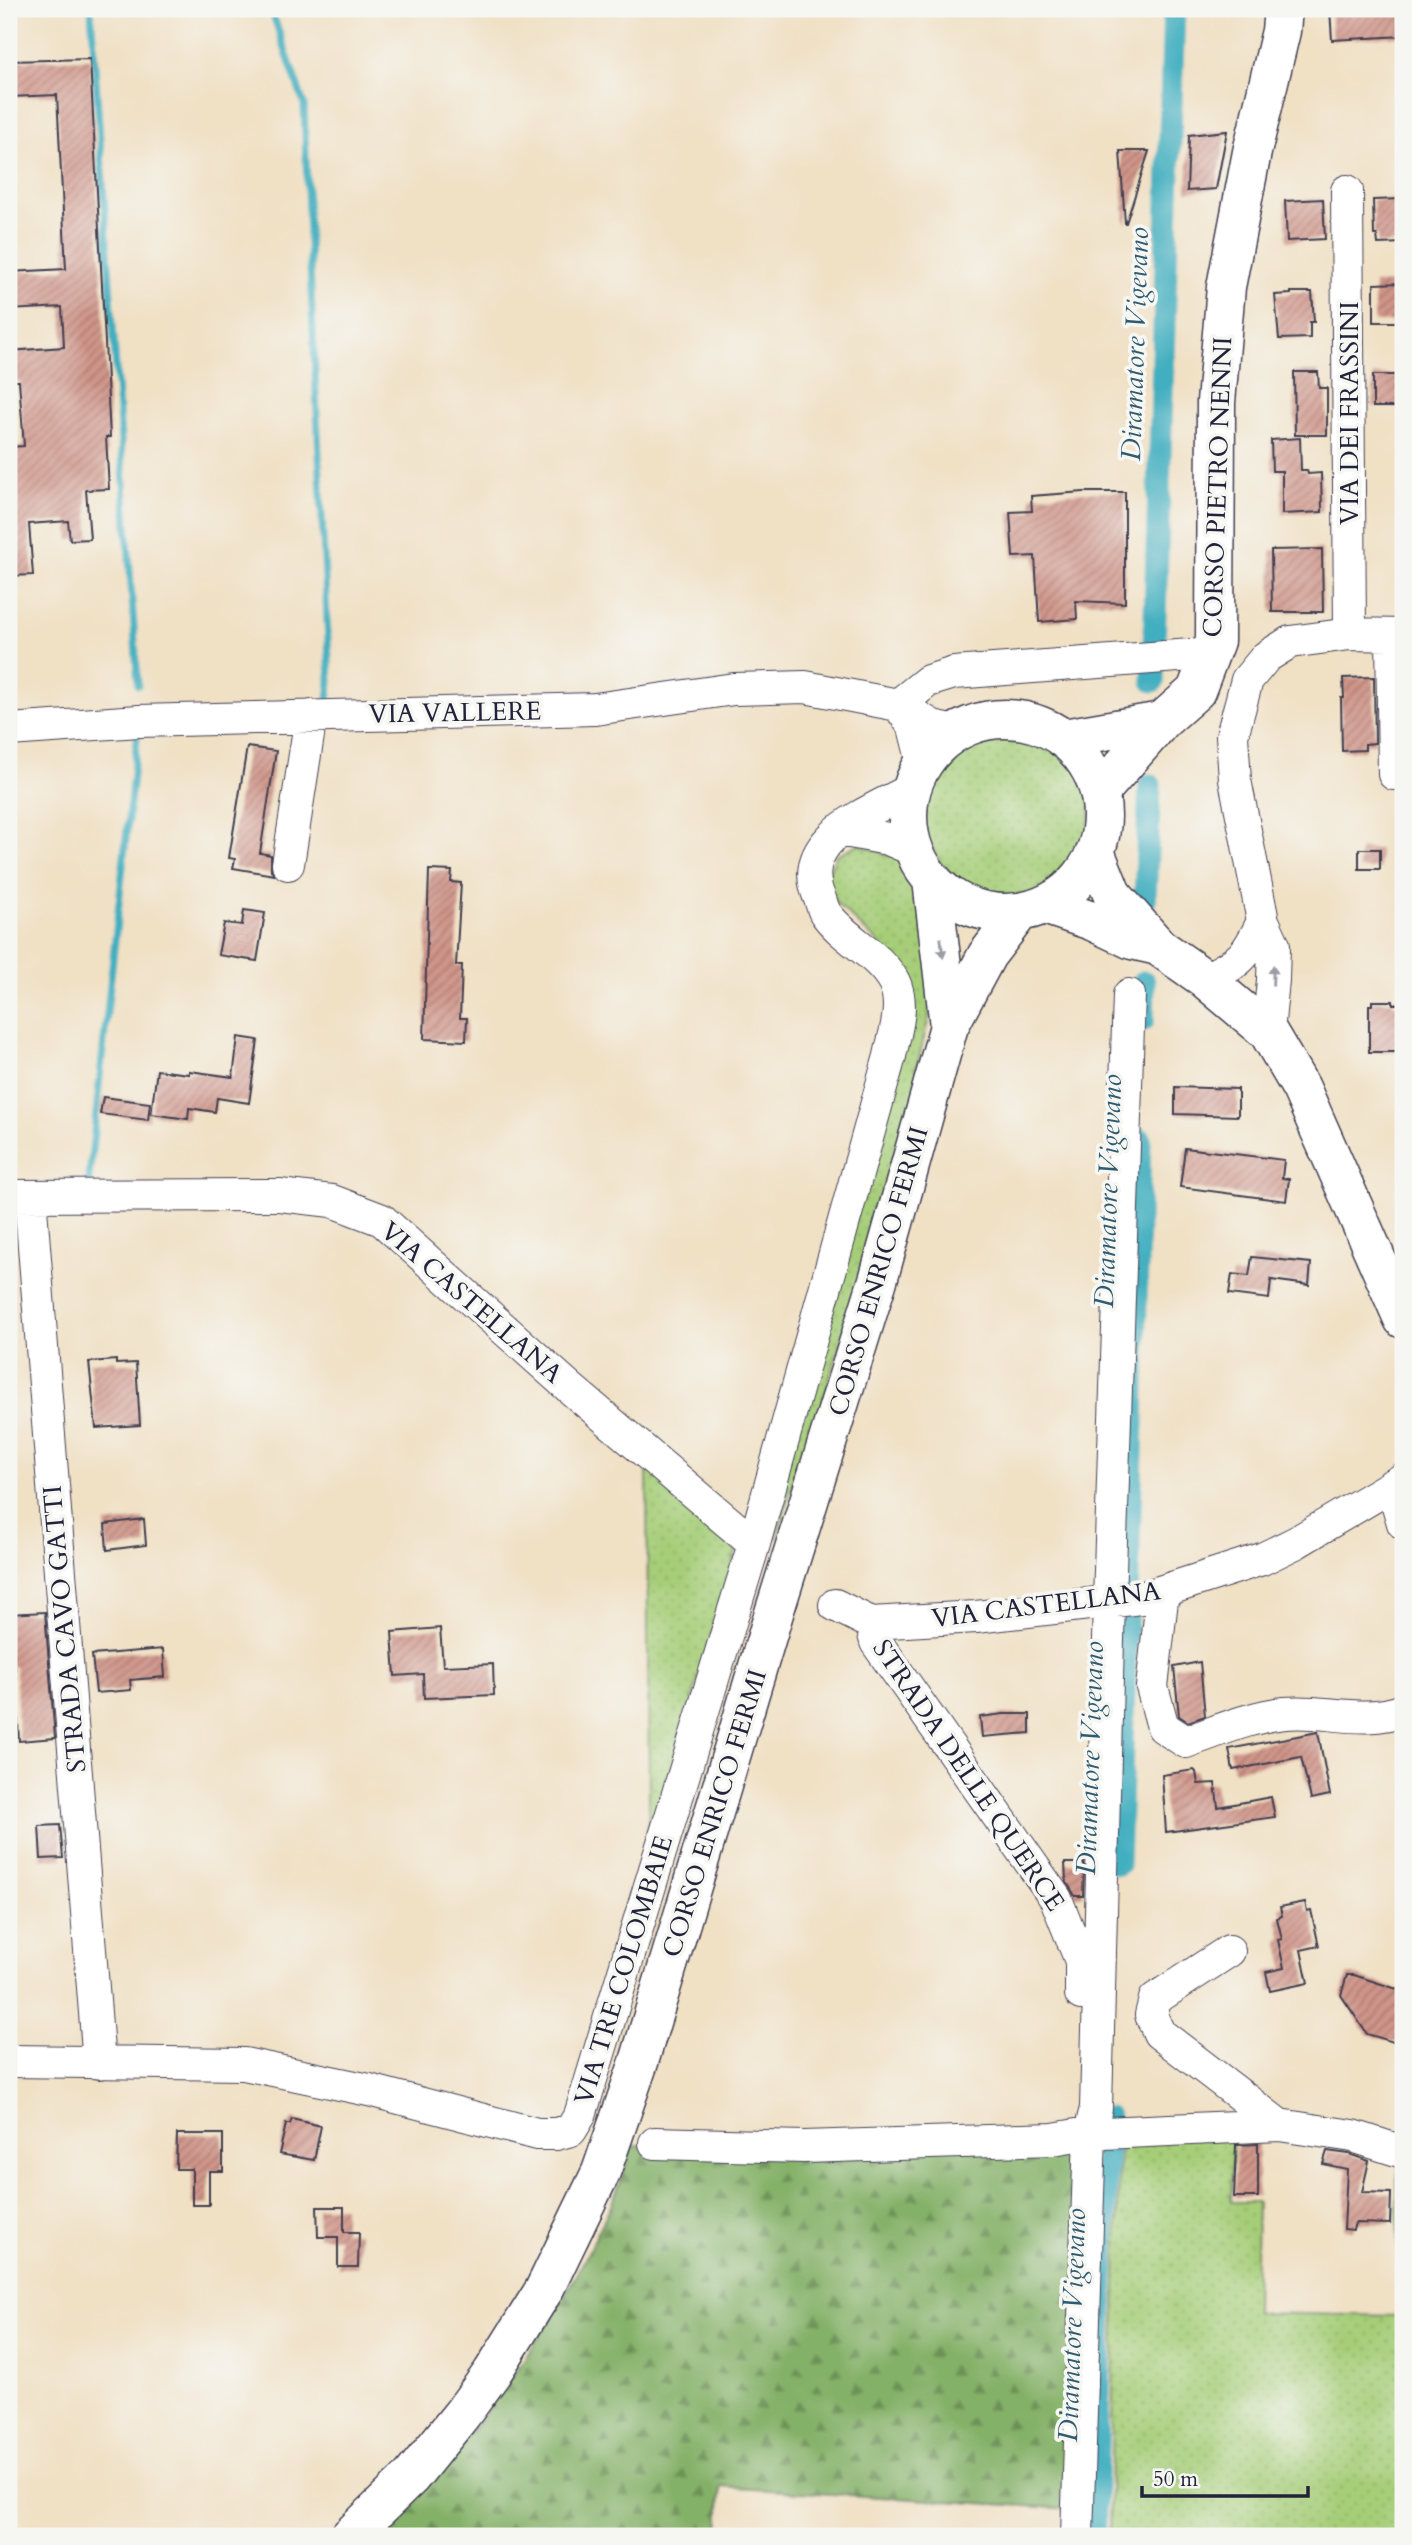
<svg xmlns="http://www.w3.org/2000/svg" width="1412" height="2545" font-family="Cardo,serif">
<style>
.grass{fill:url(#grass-dots);stroke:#64785a;stroke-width:2}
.forest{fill:url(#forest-firs);stroke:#536a52;stroke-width:2}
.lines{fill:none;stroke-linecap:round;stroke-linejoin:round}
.stream{stroke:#42afc0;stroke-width:7}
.canal{stroke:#42afc0;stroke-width:23}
.building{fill:url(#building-hatch)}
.minor-casing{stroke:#413e50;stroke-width:34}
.major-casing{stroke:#413e50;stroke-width:41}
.minor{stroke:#fff;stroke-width:32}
.major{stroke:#fff;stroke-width:38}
.oneway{fill:#9c9ca7}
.labels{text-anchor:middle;stroke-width:7;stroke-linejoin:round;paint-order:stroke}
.street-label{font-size:26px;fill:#22223b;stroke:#f6f6f2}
.water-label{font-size:28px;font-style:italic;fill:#2f5a70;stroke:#f6f6f2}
</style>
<defs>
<pattern id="grass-dots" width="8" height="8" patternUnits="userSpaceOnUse" patternTransform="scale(1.75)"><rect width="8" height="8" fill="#a6ce78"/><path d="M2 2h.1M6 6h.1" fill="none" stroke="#8fb169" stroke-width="1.8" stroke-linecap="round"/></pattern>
<pattern id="forest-firs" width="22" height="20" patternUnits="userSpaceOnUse" patternTransform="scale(1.75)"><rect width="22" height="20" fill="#84b168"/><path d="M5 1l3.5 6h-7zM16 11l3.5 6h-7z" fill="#6c9057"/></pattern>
<pattern id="building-hatch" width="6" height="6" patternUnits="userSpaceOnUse" patternTransform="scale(1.75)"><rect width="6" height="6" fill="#d09589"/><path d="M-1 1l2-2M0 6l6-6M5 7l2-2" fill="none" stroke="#a87971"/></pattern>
</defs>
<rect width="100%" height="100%" fill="#f6f6f2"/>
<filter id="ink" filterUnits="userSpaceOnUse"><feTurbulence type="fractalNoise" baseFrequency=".0143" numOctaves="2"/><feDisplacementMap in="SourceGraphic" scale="14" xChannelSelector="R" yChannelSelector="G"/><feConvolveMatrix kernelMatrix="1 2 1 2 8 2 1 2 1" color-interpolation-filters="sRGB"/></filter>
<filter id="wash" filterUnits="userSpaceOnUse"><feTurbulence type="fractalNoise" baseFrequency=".00686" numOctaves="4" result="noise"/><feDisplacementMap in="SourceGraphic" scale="28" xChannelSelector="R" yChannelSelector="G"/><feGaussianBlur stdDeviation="1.57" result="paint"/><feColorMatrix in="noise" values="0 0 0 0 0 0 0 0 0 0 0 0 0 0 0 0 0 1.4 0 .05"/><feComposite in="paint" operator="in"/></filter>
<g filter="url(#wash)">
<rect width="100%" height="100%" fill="#f0e0c4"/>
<path class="grass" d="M924 813a83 83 0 1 1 166 0a83 83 0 1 1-166 0Z
M859,844L902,860L918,889L935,992L916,1070L921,1073L806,1458H800L777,1538L767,1532L905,1032L885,949L836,903L826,878L836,855Z
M647,1464L738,1545L644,1861L649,1812Z
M1233,2135L1231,2202H1257L1255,2313L1399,2316L1397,2179L1400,2165L1403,2166V2536H1109L1120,2138Z"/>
<path class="forest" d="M1080,2142L1072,2509L721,2487L719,2536H378C473,2440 555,2329 611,2205C620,2186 626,2165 633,2145L666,2148Z"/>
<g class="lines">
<path class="stream" d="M91,9L138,685
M271,9L304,104L310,266L330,682L327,709
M88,1187L138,729"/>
<path class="canal" d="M1153,681L1174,9
M1145,899L1150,785
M1143,1020L1144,982
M1118,1864L1133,1423L1140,1139
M1094,2536L1108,2118"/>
</g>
<g id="blocks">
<path class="building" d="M1330,9H1403V36L1332,40Z
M90,59L110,437H106L109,489L86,490L90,539L70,540L68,521L29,524L33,575L9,576V447L24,446L19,381H9V351L64,347L62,307L9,310V272L66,269L57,95L9,97V61Z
M1227,131L1216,189L1187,191L1189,135Z
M1120,151H1149L1126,223H1125Z
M1323,199L1325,239L1287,241L1285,201Z
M1403,199V243L1378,244L1377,235H1374L1373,200Z
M1403,283V322H1374V284Z
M1291,292H1312L1314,322H1310V338L1279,339L1275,295L1291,294Z
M1294,372H1318L1319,388H1327V435H1295Z
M1373,375H1403V407H1373Z
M1300,438L1301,470H1307L1308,474L1321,473L1322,512L1282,514V471H1272L1271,440Z
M1084,492H1125V603L1076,601L1077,619L1039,622L1035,556L1013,557L1010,512L1032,511L1031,496Z
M1322,549L1323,612H1272L1271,550Z
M1374,677L1375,743L1365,744V750L1342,751L1341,698H1344L1343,678Z
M247,747L276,751L260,853L271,855V870L274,875L233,868L235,859L229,858Z
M1359,849H1380V869H1359Z
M429,870L452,871L451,882L461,883L456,965H462L460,1018H467L466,1041L424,1039Z
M244,910L265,913L257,961L218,955L224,923L242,925Z
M1372,1001H1393V1004H1403V1052H1369V1005H1372Z
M238,1037L258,1040L249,1103L217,1098L215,1112L189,1108L188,1119L151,1114L157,1070L189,1074V1071L233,1077Z
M1175,1087L1238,1089V1116L1175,1114Z
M103,1097L150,1103L148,1120L100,1114Z
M1185,1148L1284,1160L1282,1178L1289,1179L1286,1201L1180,1187Z
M1252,1257L1311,1263L1309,1285L1271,1280L1269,1299L1229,1294L1232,1274L1249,1276Z
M116,1360V1364L136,1363L140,1425L96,1428L89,1362Z
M144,1519L146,1545L107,1550L105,1524Z
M45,1612L55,1738L19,1741L15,1666L9,1667V1614Z
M440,1628L443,1666L493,1664L494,1695L424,1698L423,1674L395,1676L392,1632Z
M163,1649L165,1677L130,1680L131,1690L96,1693L92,1655Z
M1200,1662L1205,1716L1188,1722L1179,1716L1174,1667Z
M1003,1714H1030V1733L982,1737L980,1717Z
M1318,1732L1330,1795L1311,1799L1301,1757L1233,1770L1229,1749Z
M1194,1770L1196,1772L1198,1784L1215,1783L1218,1807L1271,1797L1275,1817L1166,1832L1162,1775Z
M60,1825L63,1858L41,1859L39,1826Z
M1065,1863H1084L1083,1896H1075L1066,1881Z
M1305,1902L1307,1911L1311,1910L1319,1946L1301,1950L1308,1983L1270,1991L1266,1972L1284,1968L1278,1940L1282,1939L1277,1918L1282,1916L1280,1907Z
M1347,1975H1354L1403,1991V2045L1367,2034L1341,1995Z
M292,2119L321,2126L314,2160L279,2154L286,2124H290Z
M177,2134H223V2171H209V2205H192V2169H176Z
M1258,2144V2197H1234L1236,2145Z
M1327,2151L1349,2154L1369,2161L1362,2192L1391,2193L1390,2224L1355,2223L1353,2230L1344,2229L1347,2169L1323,2164Z
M317,2207H344V2232H359L358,2267H338V2237H318Z"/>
</g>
</g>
<g filter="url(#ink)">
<use href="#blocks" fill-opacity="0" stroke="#413e50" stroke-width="2"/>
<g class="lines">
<g class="minor-casing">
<path id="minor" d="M1347,191L1350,634
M1392,635L1394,774
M898,705L928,681L954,673L1191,655
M899,706L914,727L923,763
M9,730L139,721L595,709L734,689L805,687L898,705L936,728L955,732
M839,830L888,839L914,850
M288,864L311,716
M1205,979C1241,962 1246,957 1263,921
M1268,1032L1273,980L1274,945L1263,921L1235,780L1232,736L1247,680L1266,657L1290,642L1350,634L1403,635
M9,1196L279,1195L332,1201L382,1220L570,1388L754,1544
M30,1196L99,2063
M1392,1485L1403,1523
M1163,1591L1152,1687L1163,1727L1186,1742C1218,1731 1252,1716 1285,1713C1324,1709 1366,1725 1403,1710
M835,1605L871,1623L976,1617L1141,1598L1262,1559L1295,1543L1403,1479
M871,1623L876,1642L1056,1899L1081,1961V1994
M1229,1951L1155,1999L1151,2015L1159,2033L1279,2125
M9,2061L244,2064L369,2090L537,2134H556L571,2130L580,2115L586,2096L754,1544L890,1056C895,1032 905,1005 894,982C879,954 844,939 826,914C823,910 822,904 820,899C793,839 868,813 910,790
M655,2143L804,2147L1053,2139L1082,2134L1279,2125L1353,2136L1403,2152
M1077,2536L1090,2133L1096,2108L1109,1601L1129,995"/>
</g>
<g class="major-casing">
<path id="major" d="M908 816a97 97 0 1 1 194 0a97 97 0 1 1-194 0Z
M1064,738L1162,721
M1100,792L1162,721L1196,691L1215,641L1216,402L1226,287L1252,152L1281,31L1283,9
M1096,854L1112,894L1159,947L1205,979L1268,1032L1301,1088L1403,1319
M932,880L949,1026
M1045,905L1092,921L1132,940L1154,945
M350,2536L411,2477L462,2414L492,2373L544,2290L601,2172L639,2062L774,1613L878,1280L949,1026L987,955L1020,912"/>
</g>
<use href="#minor" class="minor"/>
<use href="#major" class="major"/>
</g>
<defs><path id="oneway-solid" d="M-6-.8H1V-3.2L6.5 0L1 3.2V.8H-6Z" transform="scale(1.75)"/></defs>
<g class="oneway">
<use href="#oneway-solid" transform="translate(942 948) rotate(83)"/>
<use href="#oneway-solid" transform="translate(1273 975) rotate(-88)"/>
</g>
</g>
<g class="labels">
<g class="street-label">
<text transform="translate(1349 413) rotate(-90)" y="9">VIA DEI FRASSINI</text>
<text transform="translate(1217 487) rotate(-88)" y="9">CORSO PIETRO NENNI</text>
<text transform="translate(455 712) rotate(-1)" y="9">VIA VALLERE</text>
<text transform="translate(878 1271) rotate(-74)" y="9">CORSO ENRICO FERMI</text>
<text transform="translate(472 1302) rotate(41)" y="9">VIA CASTELLANA</text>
<text transform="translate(1046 1604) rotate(-7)" y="9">VIA CASTELLANA</text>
<text transform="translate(64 1629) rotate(-95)" y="9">STRADA CAVO GATTI</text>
<text transform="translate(969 1775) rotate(56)" y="9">STRADA DELLE QUERCE</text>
<text transform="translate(714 1813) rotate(-73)" y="9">CORSO ENRICO FERMI</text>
<text transform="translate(623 1970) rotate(-73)" y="9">VIA TRE COLOMBAIE</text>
</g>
<g class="water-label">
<text transform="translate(1134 344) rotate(-88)" y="10">Diramatore Vigevano</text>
<text transform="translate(1107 1191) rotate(-88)" y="10">Diramatore Vigevano</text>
<text transform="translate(1089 1758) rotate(-88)" y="10">Diramatore Vigevano</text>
<text transform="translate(1071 2325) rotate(-88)" y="10">Diramatore Vigevano</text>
</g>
</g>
<rect width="1412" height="2545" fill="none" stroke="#f6f6f2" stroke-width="35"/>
<path d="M1142 2486v10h166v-10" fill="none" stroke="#22223b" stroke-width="3.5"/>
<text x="1153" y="2486" font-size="21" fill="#22223b" stroke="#f6f6f2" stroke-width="5" paint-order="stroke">50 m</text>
</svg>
